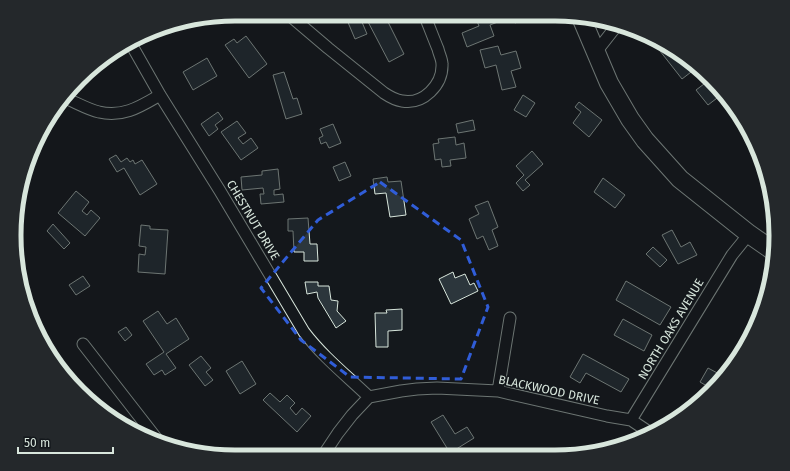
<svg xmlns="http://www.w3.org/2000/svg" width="790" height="471" font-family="'Fira Sans',sans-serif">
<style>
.building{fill:#2c363c;stroke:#d8e6dc}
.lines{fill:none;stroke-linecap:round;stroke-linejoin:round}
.minor-casing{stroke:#d8e6dc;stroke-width:13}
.primary-casing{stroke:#d8e6dc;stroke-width:20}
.minor{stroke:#14181c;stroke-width:11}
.primary{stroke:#14181c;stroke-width:18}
.marked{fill:none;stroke:#305dd8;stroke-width:3;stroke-dasharray:8 5;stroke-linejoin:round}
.labels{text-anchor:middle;stroke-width:3;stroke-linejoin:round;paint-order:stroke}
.street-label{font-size:12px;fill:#d8e6dc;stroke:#14181c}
.rim{fill:none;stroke:#d8e6dc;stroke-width:5}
</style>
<rect width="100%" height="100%" fill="#14181c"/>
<path class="building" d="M373,14H384L404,54L389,62L366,18Z
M474,14H530L531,17L515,23L513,16L490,25L494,36L467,47L462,33L479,26Z
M359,15L367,34L355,39L347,20Z
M246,36L267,64L249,78L225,45L234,39L237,43Z
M649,37L678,51L695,69L682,79Z
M498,46L501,55L516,51L521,68L511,71L516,87L502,90L496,65L485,68L480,50Z
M207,58L217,76L193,90L183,72Z
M284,72L293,99L297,98L302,114L286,119L273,75Z
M708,81L721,95L708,105L696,90Z
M523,95L535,103L526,117L514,110Z
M579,102L602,120L589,137L573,123L581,112L575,107Z
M218,112L223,119L215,125L218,129L209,136L201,124Z
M473,120L475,130L458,133L456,124Z
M237,121L246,133L238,138L243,144L251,138L258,148L241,160L221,132Z
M333,124L341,143L329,148L326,142L321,144L319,138L323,136L320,129Z
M455,137L456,145L464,143L466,158L450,160L451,166L442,167L441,159L435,160L433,144L439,143L438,139Z
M532,151L543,164L525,180L530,185L523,191L516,183L524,175L516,166Z
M116,155L121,162L127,158L130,162L133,160L135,164L142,160L157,184L140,195L124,168L117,172L109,159Z
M345,162L351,176L339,181L333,167Z
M278,169L280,189L274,190V195L283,194L284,202L261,204L260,194H264L263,188L242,190L241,177L262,175V171Z
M387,177L388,182L401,181L406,215L390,217L386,193L375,194L373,179Z
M603,178L625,195L615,208L594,192Z
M76,191L89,202L82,211L87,215L91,210L100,218L85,236L58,213Z
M488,201L498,227L492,230L498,246L489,250L483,236L477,239L469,219L479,214L475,206Z
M308,218L310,244H317L318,261H304V252H294L293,231H288V219Z
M53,224L70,243L64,249L47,231Z
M141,225L150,226V229L168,230L165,274L138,272L139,254L145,255L146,247L139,246Z
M672,230L681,247L690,242L697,255L678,264L662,235Z
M653,247L667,260L660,267L646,254Z
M453,272L455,278L465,274L470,285L474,283L478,291L451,304L439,279Z
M83,276L90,286L76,295L69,285Z
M626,281L671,307L660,325L616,300Z
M305,282H318V286H329L331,300L338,301L337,311L346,321L336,328L318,298L317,292L307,294Z
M402,309V330L388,331V347H376L375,313H387L386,310Z
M158,311L167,324L176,318L189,339L166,354L176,368L165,375L162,370L154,375L146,364L164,352L143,321Z
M623,319L652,335L644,351L614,335Z
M126,327L132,335L125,341L118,332Z
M583,354L629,379L621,392L586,373L580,383L570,377Z
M201,356L211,368L206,372L213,380L205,386L189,365Z
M242,361L256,384L240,394L226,371Z
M708,368L723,376L712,389L700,382Z
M270,393L280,402L287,395L295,403L290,408L296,415L302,408L311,416L297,432L263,400Z
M443,415L455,434L467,427L474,438L450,453L431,422Z
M222,449L227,457L213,455Z"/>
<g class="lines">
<g class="minor-casing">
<path id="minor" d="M288,14L328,48L384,93C390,97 395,100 402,101C423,105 443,85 442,64C442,59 439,54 438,49C433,37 429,26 424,14
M131,44L160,95L220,191L304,332C323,357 346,375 369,397
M596,52L618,24
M65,98C75,102 89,110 99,112C123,118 141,106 160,95
M83,344L160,443
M498,391L510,318
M631,420L732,255L749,234
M322,457L338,433L352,415L369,397L401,391L417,389L437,388L498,391L607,416L631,420L652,434"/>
</g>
<g class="primary-casing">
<path id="primary" d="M581,17L609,83L630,119L645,140L680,179L749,234L772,250"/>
</g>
<use href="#minor" class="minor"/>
<use href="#primary" class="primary"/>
</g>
<path d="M0 0H790V471H0ZM380,182L461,240L488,307L461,379L350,377L301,340L261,288L318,220Z" fill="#14181c" fill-opacity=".55" fill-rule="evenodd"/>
<path class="marked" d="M380,182L461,240L488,307L461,379L350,377L301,340L261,288L318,220Z"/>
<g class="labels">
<g class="street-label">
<text transform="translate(253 220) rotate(59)" y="4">CHESTNUT DRIVE</text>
<text transform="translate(671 329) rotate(-59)" y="4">NORTH OAKS AVENUE</text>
<text transform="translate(549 390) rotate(12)" y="4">BLACKWOOD DRIVE</text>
</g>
</g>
<path d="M0 0H790V471H0ZM235 21H555A214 214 0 0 1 769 235V236A214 214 0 0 1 555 450H235A214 214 0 0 1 21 236V235A214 214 0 0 1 235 21Z" fill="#24282b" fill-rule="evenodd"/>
<path class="rim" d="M235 21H555A214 214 0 0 1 769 235V236A214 214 0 0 1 555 450H235A214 214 0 0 1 21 236V235A214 214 0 0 1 235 21Z"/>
<path d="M18 447v6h95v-6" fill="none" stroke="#d8e6dc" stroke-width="2"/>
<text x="24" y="447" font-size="12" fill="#d8e6dc" stroke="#14181c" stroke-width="3" paint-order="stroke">50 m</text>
</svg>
